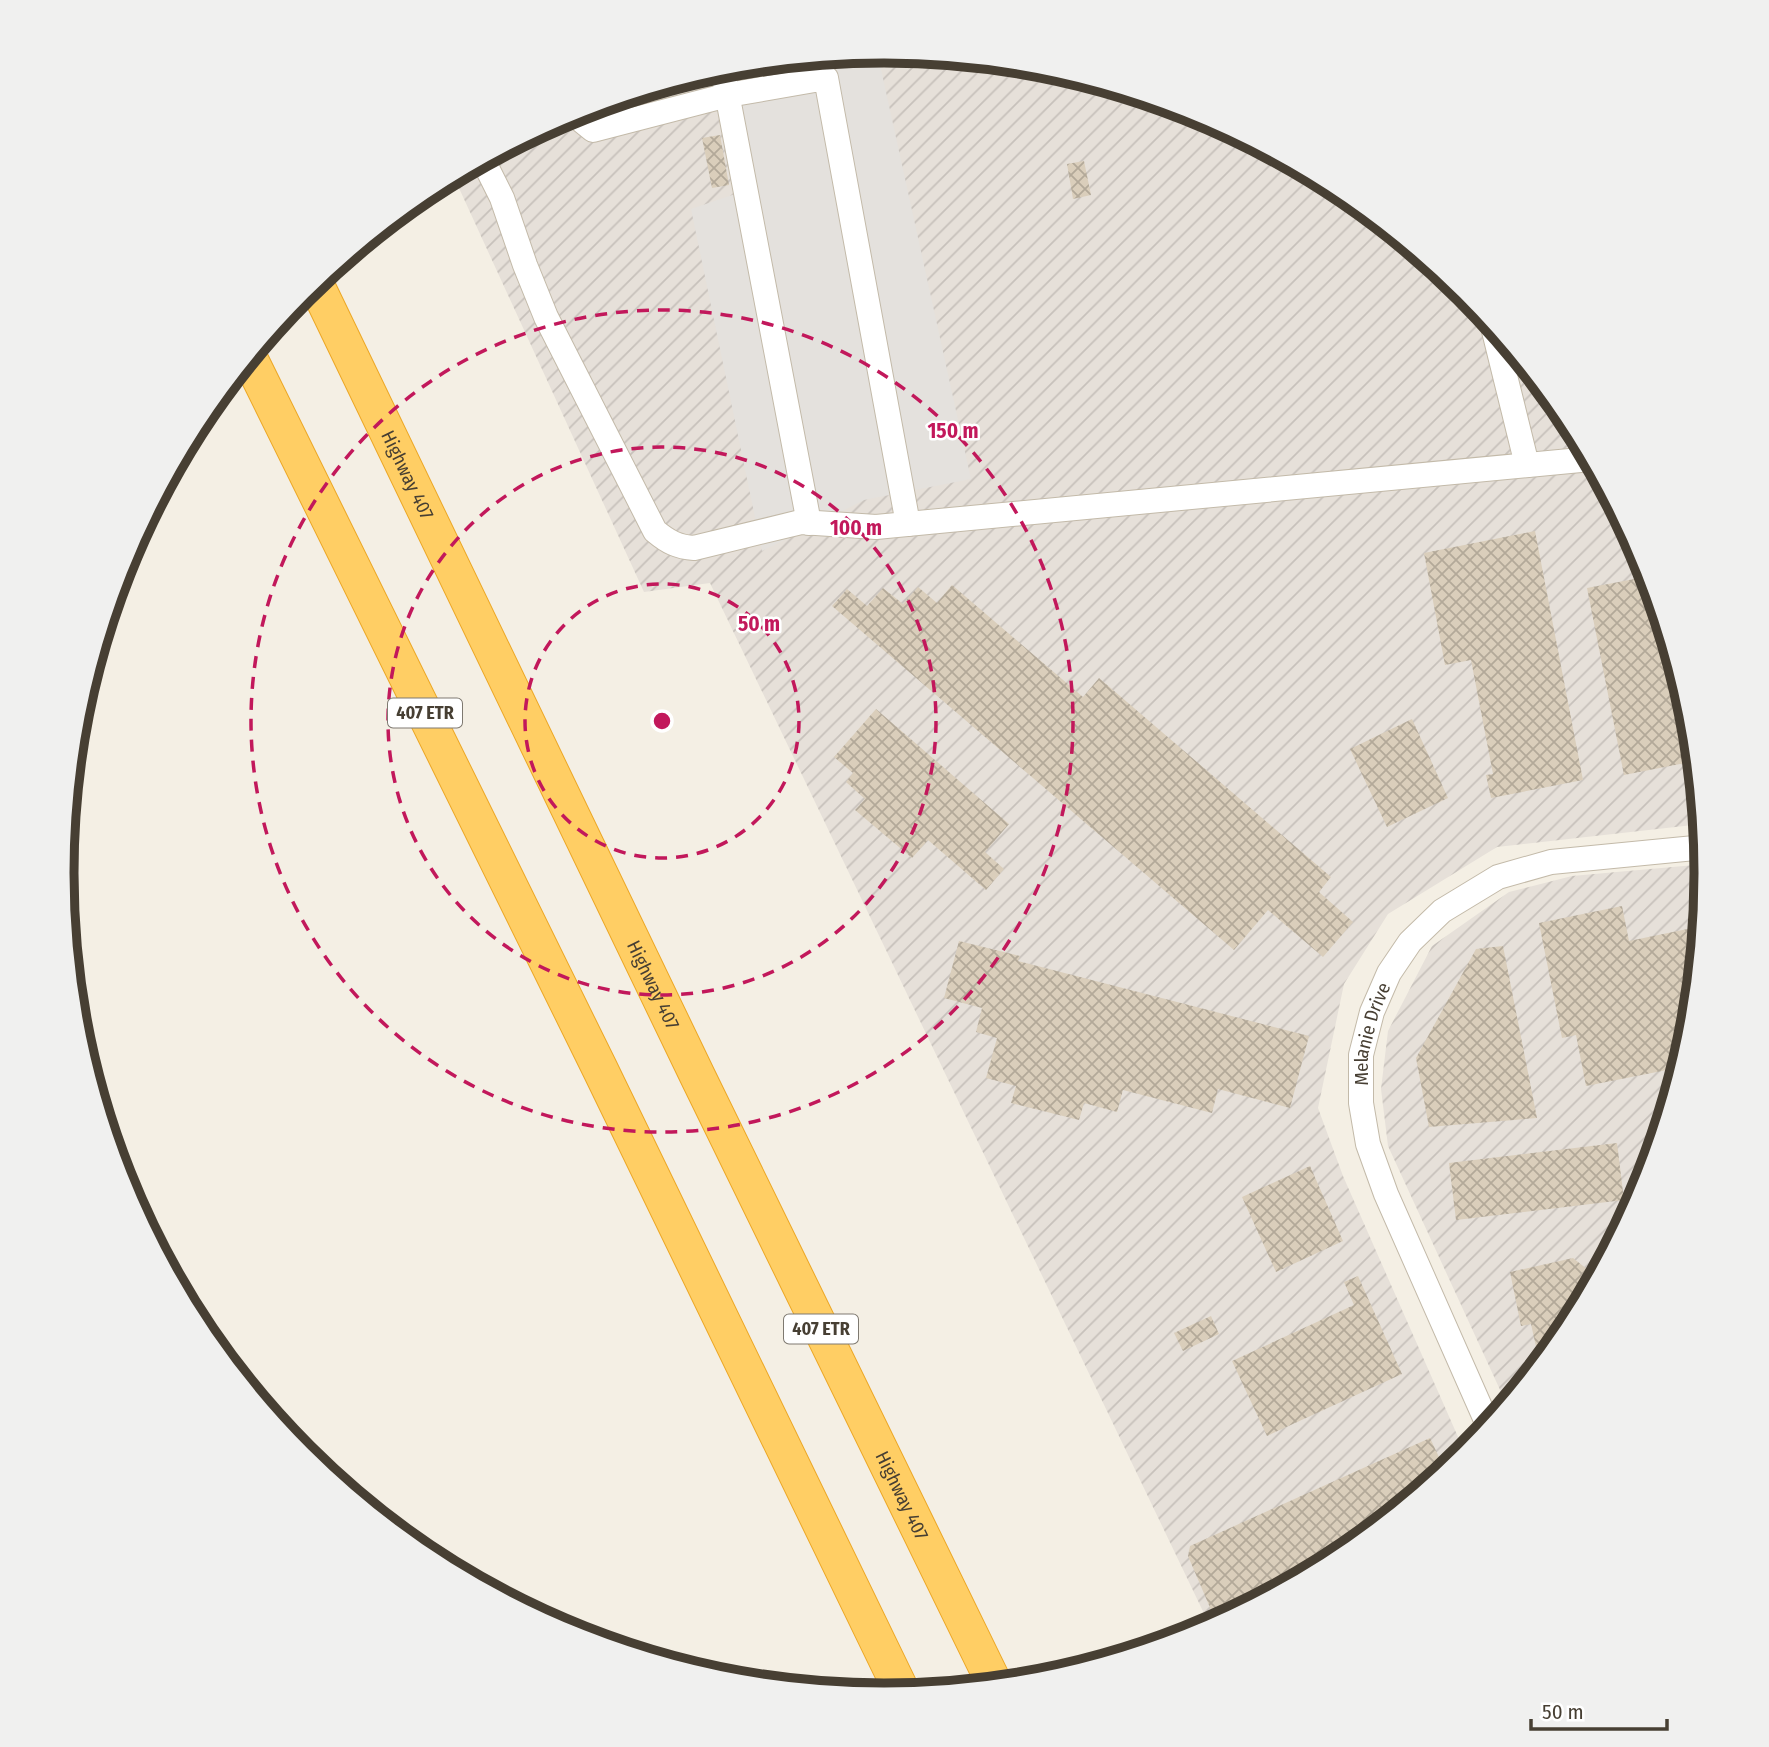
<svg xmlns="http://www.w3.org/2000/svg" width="1769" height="1747" font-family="'Fira Sans Condensed',sans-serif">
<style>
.industrial{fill:url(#industrial-furrows)}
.parking{fill:#e4e1dd}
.building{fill:url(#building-cross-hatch)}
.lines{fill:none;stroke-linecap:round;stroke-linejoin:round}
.minor-casing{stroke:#c3baa9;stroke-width:26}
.highway-casing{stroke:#eca726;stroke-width:37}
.minor{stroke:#fff;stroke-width:24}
.highway{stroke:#ffce64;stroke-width:35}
.ring{fill:none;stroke:#c2185b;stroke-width:3.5;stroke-dasharray:12 9}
.labels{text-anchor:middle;stroke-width:5;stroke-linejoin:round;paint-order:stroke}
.shield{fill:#fff;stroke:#7e7970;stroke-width:2}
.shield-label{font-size:18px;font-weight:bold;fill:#473f33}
.street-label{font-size:19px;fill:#473f33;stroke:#fff}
.rim{fill:none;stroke:#473f33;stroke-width:9}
.centre{fill:#c2185b;stroke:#fff;stroke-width:3.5}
.ring-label{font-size:21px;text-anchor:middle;font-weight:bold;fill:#c2185b;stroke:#fff;stroke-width:5;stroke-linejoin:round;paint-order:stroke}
</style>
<defs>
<pattern id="industrial-furrows" width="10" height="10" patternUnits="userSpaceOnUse" patternTransform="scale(1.75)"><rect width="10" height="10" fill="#e6e0d9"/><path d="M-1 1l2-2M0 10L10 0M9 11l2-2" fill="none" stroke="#c7c1bb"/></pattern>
<pattern id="building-cross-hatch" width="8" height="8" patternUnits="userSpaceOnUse" patternTransform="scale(1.75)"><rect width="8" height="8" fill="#dacebb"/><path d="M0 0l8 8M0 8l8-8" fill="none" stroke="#b3a999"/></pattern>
</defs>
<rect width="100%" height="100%" fill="#f4efe4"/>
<path class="industrial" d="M884,51L1045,67L1200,114L1342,190L1467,292L1569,417L1645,559L1692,713L1702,824L1497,847L1388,914L1344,984L1318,1108L1343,1176L1466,1455L1341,1558L1211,1628L710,583L644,592L453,175L570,113L724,66Z
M1706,864L1707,874L1691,1034L1644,1189L1568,1331L1507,1405L1388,1146L1381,1089L1388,1031L1432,946L1509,892L1572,876Z"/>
<path class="parking" d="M877,51L971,479L864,500L762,551L691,209L741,192L711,78L802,59Z"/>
<path class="building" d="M720,135L729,185L712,188L702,138Z
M1084,161L1091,195L1073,199L1067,164Z
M1535,531L1583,780L1491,798L1486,775L1493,774L1471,660L1445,665L1424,553Z
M1650,576L1692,713L1697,767L1680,764L1624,775L1587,588Z
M952,585L1083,697L1099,678L1331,877L1319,892L1353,922L1323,957L1268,910L1234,950L832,606L847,589L867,606L883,588L903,604L918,587L937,603Z
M876,709L1009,824L985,852L1004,869L986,890L928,840L912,858L855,810L865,799L846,782L853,773L834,757Z
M1412,719L1448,798L1387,827L1350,749Z
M1622,906L1629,941L1702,926L1691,1034L1682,1067L1586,1086L1576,1035L1562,1038L1539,923Z
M959,941L1020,956L1018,961L1309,1036L1290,1108L1218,1089L1212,1113L1123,1090L1117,1112L1084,1103L1079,1120L1011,1103L1016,1086L986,1078L997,1038L976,1032L982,1008L944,998Z
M1503,946L1537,1118L1429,1127L1416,1058L1476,949Z
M1617,1143L1624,1200L1456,1220L1449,1163Z
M1310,1166L1343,1241L1276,1272L1242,1197Z
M1573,1258L1597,1277L1568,1331L1540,1365L1531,1324L1521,1326L1510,1272Z
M1358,1276L1402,1374L1267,1436L1232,1361L1354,1305L1344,1282Z
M1211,1316L1219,1334L1183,1351L1174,1333Z
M1430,1438L1446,1472L1341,1558L1217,1624L1188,1556L1190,1546Z"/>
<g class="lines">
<g class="minor-casing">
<g id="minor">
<path d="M722,67L809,523"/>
<path d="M572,113L593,130L728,95L826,78L908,524"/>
<path d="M483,160L502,198L525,265L546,317L655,531C668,542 678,547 694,548L801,522L876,527L1591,459"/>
<path d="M1492,323L1527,465"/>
<path id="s1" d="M1489,1427L1386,1194L1368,1144L1361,1103V1055L1372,1012L1389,973L1410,942L1442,911L1498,877L1551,862L1705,847"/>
</g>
</g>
<g class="highway-casing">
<g id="highway">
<path id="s2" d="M315,282L697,1075L995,1685"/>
<path d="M249,357L600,1069L903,1694"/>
</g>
</g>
<use href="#minor" class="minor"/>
<use href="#highway" class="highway"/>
</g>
<g class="ring">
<circle cx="662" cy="721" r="137"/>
<circle cx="662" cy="721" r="274"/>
<circle cx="662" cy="721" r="411"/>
</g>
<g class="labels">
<g class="shield">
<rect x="388" y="698.5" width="74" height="29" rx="5"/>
<rect x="784" y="1314.5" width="74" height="29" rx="5"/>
</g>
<g class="shield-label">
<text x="425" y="719">407 ETR</text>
<text x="821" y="1335">407 ETR</text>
</g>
<g class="street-label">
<text dy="7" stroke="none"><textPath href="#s2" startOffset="214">Highway 407</textPath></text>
<text dy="7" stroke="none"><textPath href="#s2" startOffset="780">Highway 407</textPath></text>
<text dy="7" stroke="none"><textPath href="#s1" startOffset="420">Melanie Drive</textPath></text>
<text dy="7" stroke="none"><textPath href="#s2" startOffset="1348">Highway 407</textPath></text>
</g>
</g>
<path d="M0 0H1769V1747H0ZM74 873a810 810 0 1 1 1620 0a810 810 0 1 1-1620 0Z" fill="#f0f0ef" fill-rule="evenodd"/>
<path class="rim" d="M74 873a810 810 0 1 1 1620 0a810 810 0 1 1-1620 0Z"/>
<circle cx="662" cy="721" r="10" class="centre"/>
<g class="ring-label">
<text x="953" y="438">150 m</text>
<text x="856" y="535">100 m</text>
<text x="759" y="631">50 m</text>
</g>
<path d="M1531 1719v10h136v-10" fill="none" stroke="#473f33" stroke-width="3.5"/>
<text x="1542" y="1719" font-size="21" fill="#473f33" stroke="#ffffff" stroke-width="5" paint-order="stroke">50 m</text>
</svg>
